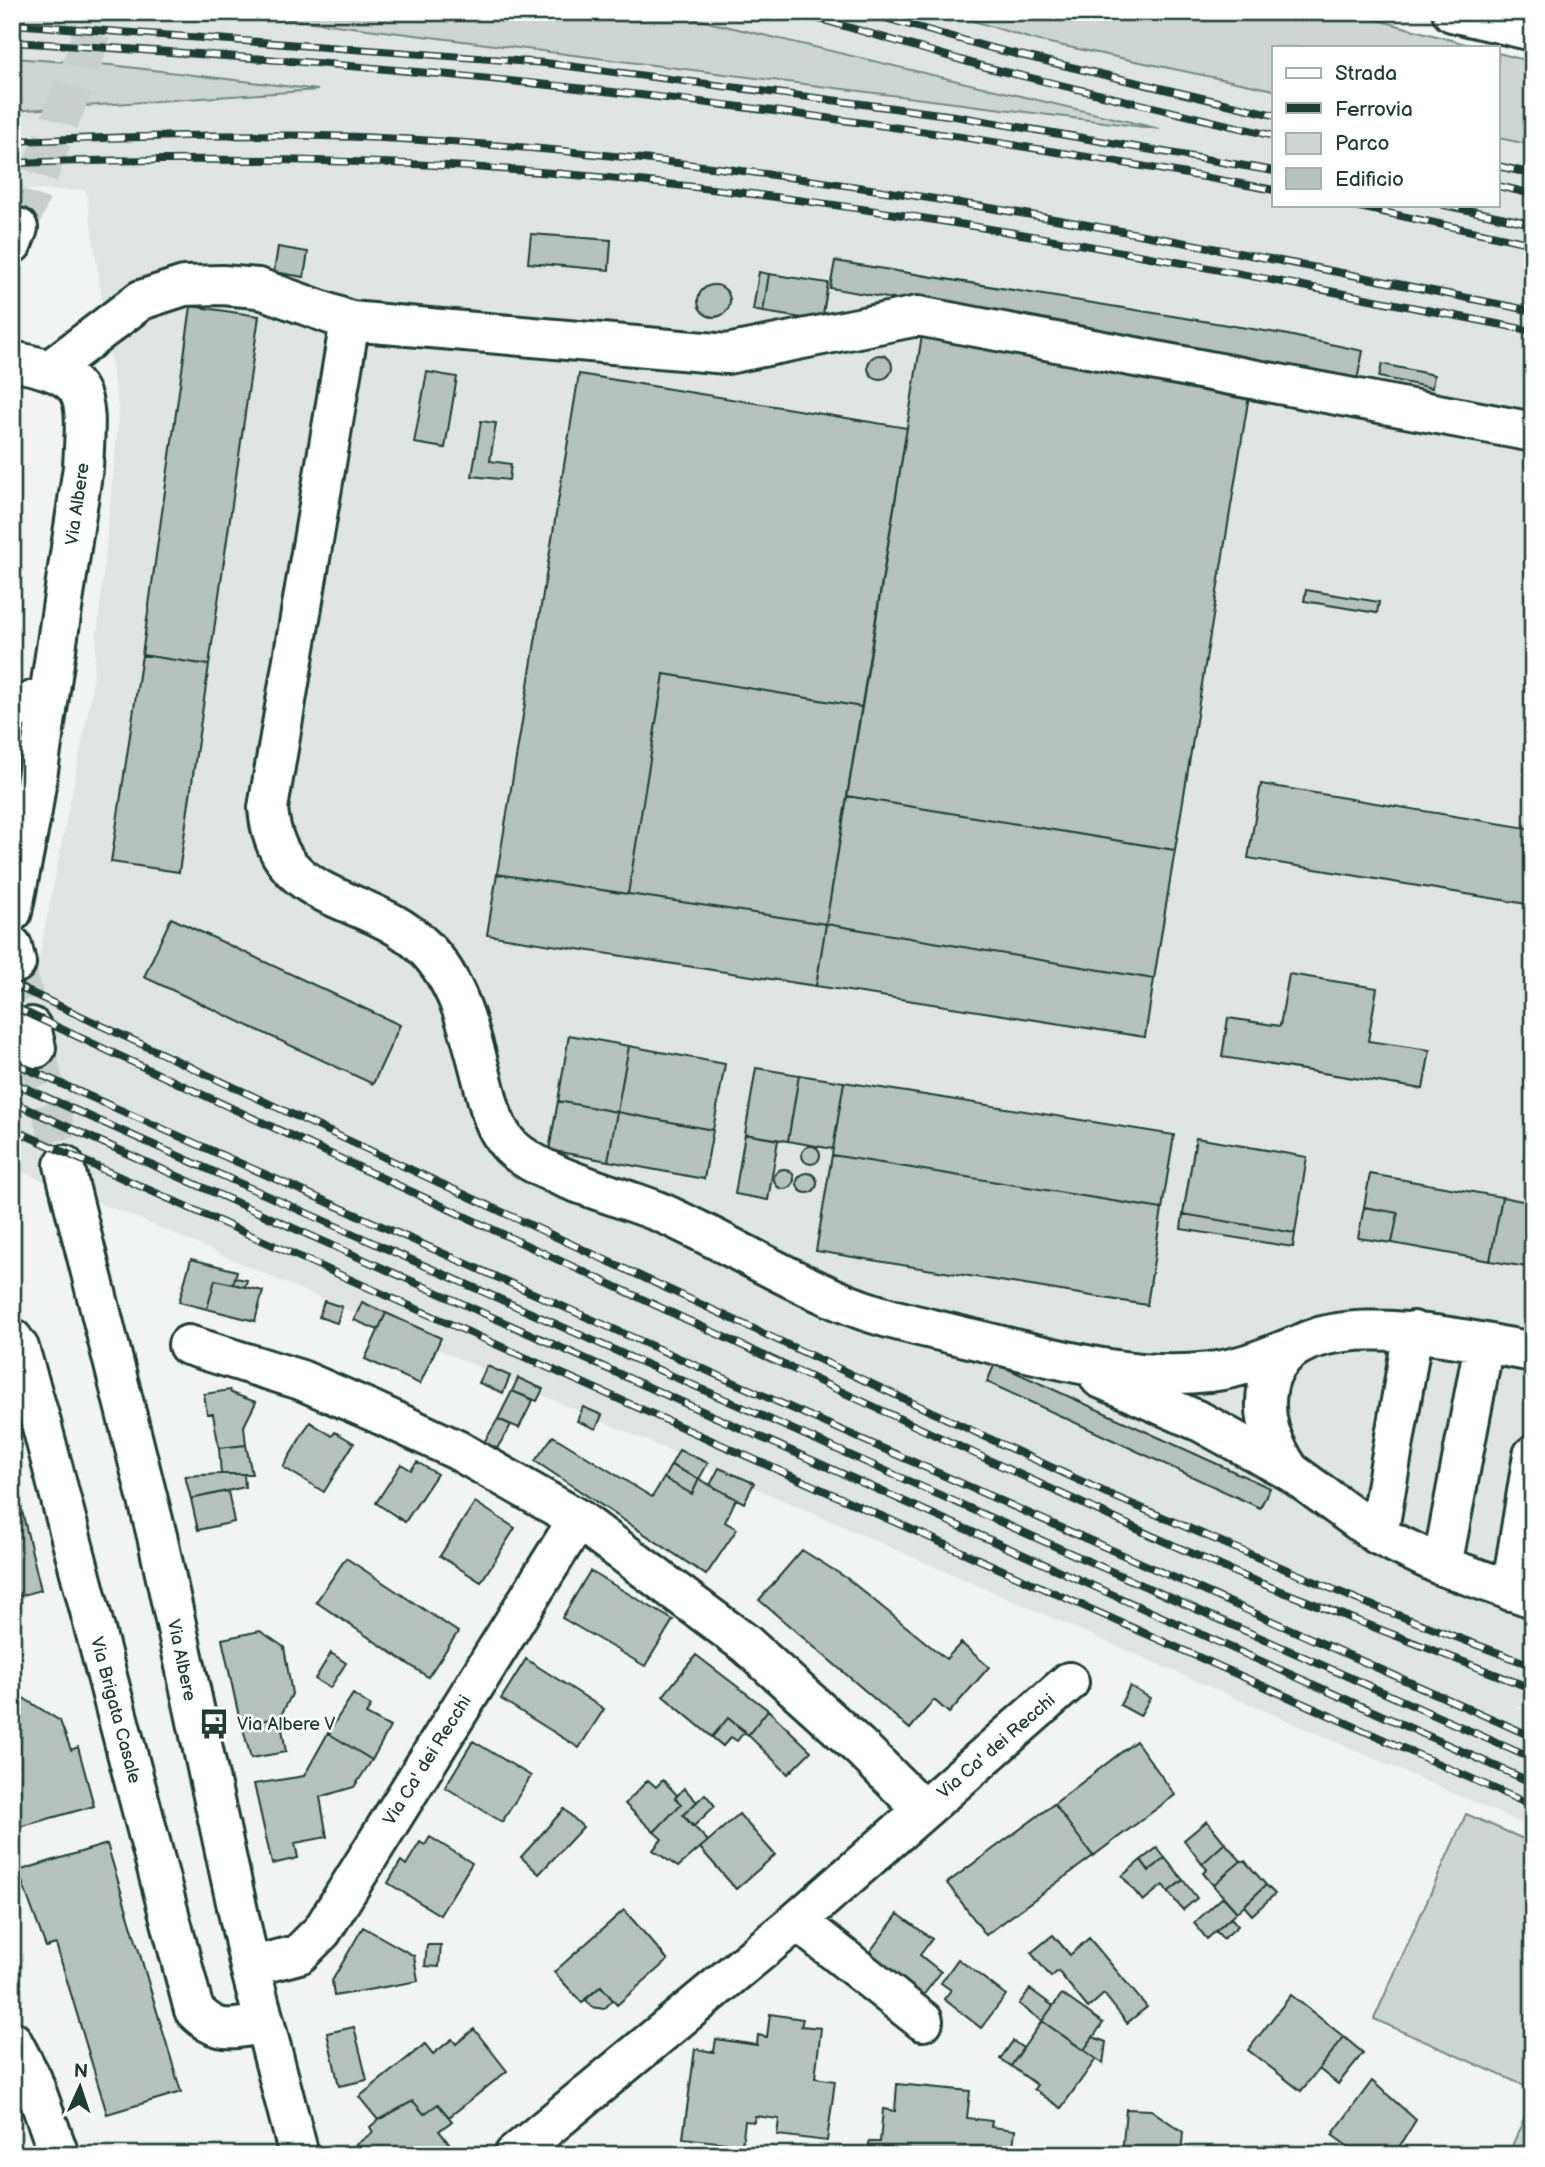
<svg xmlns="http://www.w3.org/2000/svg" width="1545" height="2167" font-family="'Balsamiq Sans',sans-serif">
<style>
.built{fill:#e0e4e3}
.green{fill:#ced5d3;stroke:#768984;stroke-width:2}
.building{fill:#b7c1bd;stroke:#1f3d34;stroke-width:2}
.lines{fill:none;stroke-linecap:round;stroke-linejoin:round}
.minor-tunnel{stroke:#c8cfcd;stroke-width:38;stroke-dasharray:38 19;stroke-linecap:butt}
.minor-casing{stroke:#1f3d34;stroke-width:44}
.minor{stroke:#fff;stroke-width:38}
.rail-casing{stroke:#1f3d34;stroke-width:8}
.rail{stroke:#fff;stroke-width:5;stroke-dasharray:16;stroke-linecap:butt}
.labels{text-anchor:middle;stroke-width:5;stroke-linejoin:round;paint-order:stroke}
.street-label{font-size:18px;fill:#1f3d34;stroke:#fff}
.poi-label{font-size:18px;fill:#1f3d34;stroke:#fff;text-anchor:start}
</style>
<rect width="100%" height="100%" fill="#f2f3f3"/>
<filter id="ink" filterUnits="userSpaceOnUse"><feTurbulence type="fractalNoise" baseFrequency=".0143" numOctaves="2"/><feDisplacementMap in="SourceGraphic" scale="14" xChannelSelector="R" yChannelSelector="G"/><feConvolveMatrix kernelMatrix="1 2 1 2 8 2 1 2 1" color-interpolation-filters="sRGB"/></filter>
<g filter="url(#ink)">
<path class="built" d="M12,12H232L1151,127L666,12H944L1035,40L1274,90V205H1498V138L1533,145V1711L1510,1704L1533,1715V1828L142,1220L12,1168V968L35,978L91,697L119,415L86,190H12V111L313,90L111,65L12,58Z"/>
<path class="green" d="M232,12H666L1160,129Z
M944,12H1348L1477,47H1274V90L1035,40Z
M1498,53L1533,62V145L1498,138Z
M12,58L111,65L318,90L12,111Z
M1466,1814L1533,1843V2068L1525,2086L1374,2019Z
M1533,2099V2155H1508Z"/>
<path class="building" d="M531,234L611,240L609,270L528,263Z
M278,247L308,252L304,277L274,272Z
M835,261L1283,334L1363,351L1357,380L830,288Z
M759,272L769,274L763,312L753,310Z
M769,274L828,283L822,321L763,312Z
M698 301a16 16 0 1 1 32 0a16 16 0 1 1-32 0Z
M191,306L259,316L209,665L142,655Z
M923,329L1251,383L1175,850L847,796Z
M868 367a12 12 0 1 1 24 0a12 12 0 1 1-24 0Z
M1382,364L1434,375L1432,388L1379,377Z
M427,372L457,377L445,448L414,443Z
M579,374L907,428L862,707L664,674L628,894L497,874Z
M481,421L496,423L490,461L511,464L509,480L472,476Z
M1306,590L1379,602L1377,613L1304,601Z
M142,655L209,665L179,872L111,862Z
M664,674L862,707L826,924L628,894Z
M1261,784L1533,829V905L1248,858Z
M847,796L1175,850L1154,979L826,924Z
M497,874L826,924L816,986L487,935Z
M171,918L400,1025L373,1084L144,977Z
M826,924L1154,979L1145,1037L816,986Z
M1289,974L1377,988L1368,1041L1430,1050L1423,1089L1222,1057L1228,1018L1280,1026Z
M569,1035L629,1046L617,1112L558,1101Z
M629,1046L725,1064L713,1130L617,1112Z
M756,1068L799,1075L788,1141L745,1134Z
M799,1075L844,1082L833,1149L788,1141Z
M844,1082L1174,1135L1162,1209L832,1155Z
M558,1101L617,1112L608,1161L549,1150Z
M617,1112L713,1130L704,1179L608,1161Z
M745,1134L778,1140L768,1200L735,1194Z
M1196,1138L1307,1157L1295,1233L1183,1214Z
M802 1155a9 9 0 1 1 18 0a9 9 0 1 1-18 0Z
M832,1155L1162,1209L1147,1305L816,1251Z
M774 1179a10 10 0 1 1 20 0a10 10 0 1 1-20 0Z
M797 1183a10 10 0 1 1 20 0a10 10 0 1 1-20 0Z
M1370,1174L1502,1197L1490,1261L1392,1243L1398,1213L1364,1207Z
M1502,1197L1533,1203V1268L1490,1261Z
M1364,1207L1398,1213L1392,1243L1358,1238Z
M1183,1214L1295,1233L1293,1247L1181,1229Z
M191,1259L237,1271L233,1284L215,1280L207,1309L179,1302Z
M235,1278L247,1280L245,1287L233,1284Z
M215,1280L263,1291L255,1321L207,1309Z
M324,1301L342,1307L337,1323L319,1317Z
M362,1302L386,1313L378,1330L354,1320Z
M386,1313L441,1338L420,1384L365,1359Z
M995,1363L1270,1488L1260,1508L987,1382Z
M487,1366L510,1376L503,1393L479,1383Z
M518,1378L543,1389L537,1401L512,1391Z
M230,1390L231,1393L256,1402L244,1426L246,1445L219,1448L213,1414H207L204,1394Z
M512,1391L533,1400L519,1428L498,1419Z
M583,1407L602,1415L596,1429L577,1421Z
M498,1419L511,1425L496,1450L483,1444Z
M310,1422L332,1436L335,1432L354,1443L324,1492L283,1467Z
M553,1436L652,1497L664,1478L692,1494L699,1479L736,1499L725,1522L737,1529L706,1575L535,1461Z
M246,1445L252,1474H221L219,1448Z
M679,1450L708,1463L699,1479L671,1465Z
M417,1462L437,1474L405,1522L376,1503L401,1464L411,1470Z
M671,1465L699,1479L692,1494L664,1478Z
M719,1468L754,1483L744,1503L710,1485Z
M221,1474H244L245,1487L191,1499L185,1476Z
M16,1486L41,1590L12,1598V1488Z
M228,1491L234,1522L198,1530L191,1499Z
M475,1502L515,1528L481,1582L440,1556Z
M802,1550L848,1579L946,1659L961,1643L989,1667L949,1713L934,1700L910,1729L759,1600Z
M346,1558L458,1632L428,1677L316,1602Z
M590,1571L673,1620L645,1666L562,1618Z
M260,1631L284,1647L292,1694L280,1717L241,1726L222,1639Z
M331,1653L346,1663L330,1688L315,1679Z
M696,1655L768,1710L748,1735L728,1718L712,1737L663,1696Z
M526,1659L604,1709L579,1748L501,1699Z
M1130,1686L1150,1698L1140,1716L1120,1705Z
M12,1691L60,1721L71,1750L78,1747L94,1806L12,1829Z
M353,1694L371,1706L366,1714L390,1727L372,1760L328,1733Z
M768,1710L811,1751L788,1774L748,1735Z
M280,1717L286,1752L251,1758L242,1725Z
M728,1718L745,1731L737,1741L731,1737L723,1746L712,1737Z
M328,1733L372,1760L354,1787L320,1797L327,1837L295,1843L298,1858L272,1864L254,1784L304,1776Z
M473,1741L531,1776L502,1822L445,1787Z
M1136,1741L1175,1795L1093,1856L1054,1804Z
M648,1780L656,1787L663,1780L677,1795L675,1798L681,1804L654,1832L625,1804Z
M684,1788L697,1802L683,1815L708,1841L678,1867L653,1850L662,1839L654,1832L681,1804L675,1798Z
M705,1794L715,1806L693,1827L683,1815Z
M1054,1804L1093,1856L986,1935L947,1883Z
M564,1809L583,1827L539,1874L521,1857Z
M739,1814L775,1855L736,1889L700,1848Z
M1207,1821L1225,1843L1202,1864L1184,1840Z
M430,1837L472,1863L440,1915L388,1883L401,1861L406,1865L420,1842L425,1845Z
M1225,1843L1241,1861L1213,1885L1203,1873L1207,1869L1202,1864Z
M107,1844L181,2092L107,2114L56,1944L46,1947L18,1871Z
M1157,1848L1165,1858L1149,1871L1141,1860Z
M1165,1858L1183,1880L1168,1892L1163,1885L1143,1901L1122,1876L1141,1860L1149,1871Z
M1241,1861H1245L1266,1885L1237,1912L1213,1885Z
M1183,1880L1197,1898L1183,1910L1168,1892Z
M1266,1885L1275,1894L1252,1915L1244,1906Z
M1223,1897L1237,1912L1207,1939L1194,1923Z
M624,1910L668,1960L617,2005L601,1986L582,2003L554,1972Z
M898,1914L932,1939L920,1955L941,1972L918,2002L863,1961Z
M1231,1918L1238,1926L1223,1939L1216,1931Z
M363,1927L414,1956L418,1981L334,1996L332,1981Z
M1053,1935L1070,1955L1089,1938L1147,2007L1127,2023L1104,1994L1088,2008L1058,1971L1051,1977L1031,1953Z
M427,1945H441L439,1967L425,1966Z
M958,1959L1006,1995L981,2028L944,1999L951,1990L941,1983Z
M601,1986L613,2000L604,2009L592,2007L585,1999Z
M1030,1989L1053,2006L1042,2021L1019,2004Z
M1062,1994L1103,2023L1084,2050L1042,2021Z
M1291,1995L1344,2037L1301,2091L1248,2050Z
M770,2014L803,2019L801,2026L821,2028L815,2078L835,2081L827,2141L777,2135L779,2119L755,2116L754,2122L745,2121L742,2145L683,2138L695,2049L714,2052L716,2039L757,2045L758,2035L767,2037Z
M1042,2021L1096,2059L1061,2108L1034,2089L1037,2085L1011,2066Z
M354,2027L367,2080L339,2086L327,2033Z
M474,2029L507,2071L449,2117L438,2104L424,2114L413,2101L378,2120L359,2097L425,2044L433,2054L452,2039L456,2044Z
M1093,2037L1106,2042L1103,2064L1084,2050Z
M1344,2037L1363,2053L1338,2084L1319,2069Z
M1013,2041L1023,2048L1011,2066L1000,2059Z
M1372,2081L1416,2120L1394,2155H1360L1332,2135Z
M897,2084L970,2091L967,2118L992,2121L991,2127L1015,2130L1012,2155H868L869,2142H880L883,2109L895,2111Z
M413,2101L424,2114L438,2104L452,2121L439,2131L449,2143L435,2155H348L346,2152L373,2132L370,2127L378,2120Z
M1126,2109L1151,2110L1183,2132L1181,2155H1122Z"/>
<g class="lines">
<path class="minor-tunnel" d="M18,228L80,70L98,12
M16,963L31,1027
M36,1048L64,1165"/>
<g class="minor-casing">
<path id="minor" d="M1452,12L1533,31
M12,244L18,228
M350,321L268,808C276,909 368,890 425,948C460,983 471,1036 483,1082C489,1105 493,1128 510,1146C543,1178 619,1195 662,1213C722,1240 779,1275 840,1301C881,1319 926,1327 969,1338C1046,1356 1130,1382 1209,1372C1240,1369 1267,1357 1295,1346
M12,361C92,376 87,393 83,467L32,811L12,912
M52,368L141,300L184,286L222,285L258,288L350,321L727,354L918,316L1533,432
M12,711L49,693
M12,946L16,963
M31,1027L36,1048
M64,1165L157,1536L250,1967L299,2155
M12,1338L19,1348L40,1419L194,2010C219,2036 231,2028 264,2024
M188,1345L301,1380L375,1412L457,1450L578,1519L746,1644L862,1749L922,1809
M1100,1378L1201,1422L1290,1471L1378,1535L1442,1566L1533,1598
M1290,1471C1272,1444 1261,1418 1268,1385C1289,1295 1470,1341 1533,1352
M1378,1535L1413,1331
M1442,1566L1484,1344
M1511,1591L1533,1455
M797,1921L923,2021
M250,1967L299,1954L322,1931L578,1519
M12,2041L32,2079L59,2155
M514,2155L797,1921L1069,1682"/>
</g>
<use href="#minor" class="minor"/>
<g class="rail-casing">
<path id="rail" d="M796,12L985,67L1274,136
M864,12L991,48L1274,115
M12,24L545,63L955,116L1274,171
M12,42C436,66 857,111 1274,190
M12,141C136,137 259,132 382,138C771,157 1153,235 1533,311
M12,163C208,157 403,158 598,177C912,206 1223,270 1533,331
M1498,166L1533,174
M1498,186L1533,194
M1350,205L1533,244
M1444,205L1533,224
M12,984L1113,1496L1363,1602L1533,1666
M12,1006L1150,1535L1250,1579L1533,1689
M12,1062L1533,1737
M12,1082L1533,1759
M12,1102L1533,1783
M12,1129L1533,1806"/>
</g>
<use href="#rail" class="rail"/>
</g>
</g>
<defs>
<g id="bus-bare" transform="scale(2.415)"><path d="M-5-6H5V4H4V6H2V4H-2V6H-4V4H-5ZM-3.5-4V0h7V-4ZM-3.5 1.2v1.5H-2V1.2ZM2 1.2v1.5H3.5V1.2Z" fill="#1f3d34" stroke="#fff" stroke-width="2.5" paint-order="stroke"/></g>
</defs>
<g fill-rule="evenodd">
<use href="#bus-bare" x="214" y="1724"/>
</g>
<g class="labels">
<g class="street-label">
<text transform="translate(77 504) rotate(-82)" y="6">Via Albere</text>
<text transform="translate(182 1660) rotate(78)" y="6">Via Albere</text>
<text transform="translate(116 1710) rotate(75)" y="6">Via Brigata Casale</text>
<text transform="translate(996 1746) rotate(-41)" y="6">Via Ca' dei Recchi</text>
<text transform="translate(427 1760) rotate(-58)" y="6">Via Ca' dei Recchi</text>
</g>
<g class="poi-label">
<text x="237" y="1730">Via Albere V</text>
</g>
</g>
<rect width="1545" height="2167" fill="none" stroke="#fff" stroke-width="42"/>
<rect x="21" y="21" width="1503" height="2125" fill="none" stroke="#1f3d34" stroke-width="2.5" filter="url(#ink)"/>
<rect x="1272" y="46" width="228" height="161" fill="#ffffff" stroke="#a5b1ae" stroke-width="2"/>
<rect x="1286" y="68" width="35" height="10" fill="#ffffff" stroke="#a5b1ae" stroke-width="2"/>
<text x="1335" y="80" font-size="21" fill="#1f3d34">Strada</text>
<rect x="1286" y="103" width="35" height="10" fill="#1f3d34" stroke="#a5b1ae" stroke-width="2"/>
<text x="1335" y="116" font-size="21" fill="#1f3d34">Ferrovia</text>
<rect x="1286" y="133" width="35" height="21" fill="#ced5d3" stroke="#a5b1ae" stroke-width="2"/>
<text x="1335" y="150" font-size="21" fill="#1f3d34">Parco</text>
<rect x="1286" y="168" width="35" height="21" fill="#b7c1bd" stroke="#a5b1ae" stroke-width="2"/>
<text x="1335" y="186" font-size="21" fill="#1f3d34">Edificio</text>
<g transform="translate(80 2087) rotate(3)" stroke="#ffffff" stroke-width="5" paint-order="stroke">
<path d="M0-5L12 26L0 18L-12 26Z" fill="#1f3d34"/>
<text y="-10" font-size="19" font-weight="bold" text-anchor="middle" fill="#1f3d34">N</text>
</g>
</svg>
